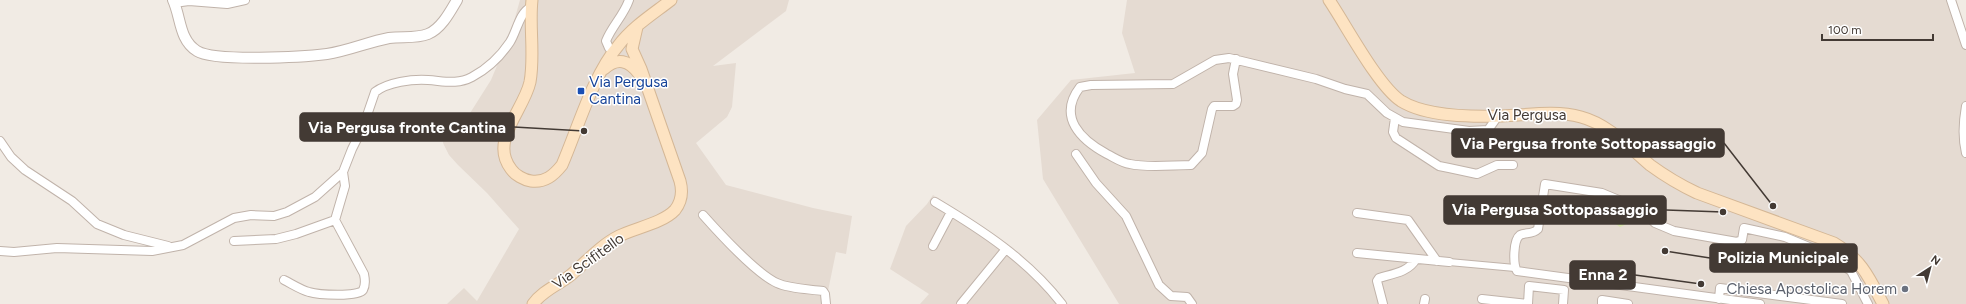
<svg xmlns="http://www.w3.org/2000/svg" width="1966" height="304" font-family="Figtree,sans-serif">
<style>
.residential{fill:#e5dbd2}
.green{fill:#d7e6ad}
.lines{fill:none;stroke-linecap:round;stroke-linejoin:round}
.pedestrian-casing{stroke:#c0b3aa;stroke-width:8}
.minor-casing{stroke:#c0b3aa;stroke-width:10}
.tertiary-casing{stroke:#c0b3aa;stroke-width:12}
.secondary-casing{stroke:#d4b796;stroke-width:13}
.pedestrian{stroke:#fff;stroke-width:6}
.minor{stroke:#fff;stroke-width:8}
.tertiary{stroke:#fff;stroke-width:10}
.secondary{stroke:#fde3c2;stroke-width:11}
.transit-dot{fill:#1a4fb4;stroke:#fff;stroke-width:1.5}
.worship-dot{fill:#6b7280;stroke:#fff;stroke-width:1.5}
.labels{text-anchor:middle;stroke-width:3;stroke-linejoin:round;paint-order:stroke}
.transit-label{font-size:15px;fill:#164399;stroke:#fff;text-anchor:start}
.street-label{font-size:15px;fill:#433a34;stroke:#fff}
.worship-label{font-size:15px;fill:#5b616d;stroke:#fff;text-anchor:end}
.leader{fill:none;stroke:#433a34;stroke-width:1.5}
.callout-dot{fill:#433a34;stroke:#fff;stroke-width:1.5}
.callout{fill:#433a34;stroke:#433a34;stroke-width:1.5}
.callout-label{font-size:16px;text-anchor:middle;font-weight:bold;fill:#fff}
</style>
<rect width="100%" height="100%" fill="#f1ebe4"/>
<path class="residential" d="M520,0H789L786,11L713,66L736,63L732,107L727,117L696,143L726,185L813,208L852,216L846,254L836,252L828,291L830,304H447L464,288L477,301L519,229L487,193L458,165L449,155L443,143L444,136L465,121L491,80L511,32Z
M1127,0H1956L1966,31V304H1119L1043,179L1037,120L1071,80L1135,73L1122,33Z
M933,195L998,237L1060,294L1068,304H920L929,294L890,269L906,226L927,204Z"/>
<path class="green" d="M1601,201L1609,202L1629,211L1627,215L1629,223L1620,227L1603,215Z"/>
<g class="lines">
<g class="pedestrian-casing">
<path id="pedestrian" d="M1449,262L1515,268"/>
</g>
<g class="minor-casing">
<path id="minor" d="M1951,0L1966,45
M174,3L189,1L227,4L245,0
M614,51L609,48L606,41C612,26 624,15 629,0
M1236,59L1233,74L1237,100L1236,104L1233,106H1214L1212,109L1202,153L1191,165C1173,165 1147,168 1130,164C1122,163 1115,158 1107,154C1081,140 1057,117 1080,87L1091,85L1173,84L1215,60L1229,58L1316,79L1345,89L1367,94L1387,113L1403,122L1469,131L1488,130L1498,116
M1966,106C1963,123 1962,137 1966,153
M1395,118L1393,132L1396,138L1439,166L1449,168L1477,174L1497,165H1513
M0,141L11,157L25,170L72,201L97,224L124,235L168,246
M1076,154L1096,183L1126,216L1159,285L1171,296L1187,297L1192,304
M935,202C982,230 1028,260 1062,304
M1357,213L1408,220L1437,261
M703,215C719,233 757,274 777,283C790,289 809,289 823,291L825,294L826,304
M234,241L276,239L296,234L335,220
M933,246L951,212
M0,251L14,252L57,248L152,251L183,245L234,218L251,215L274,216L287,212L315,197L343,172L352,149L363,127L375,92C388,82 412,79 428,80C444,81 457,85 472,77C487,69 500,57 510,42C517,31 519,13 531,7
M1357,253L1449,262
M284,280C292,284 301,290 309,292C318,295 359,297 363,290C366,285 365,279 364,274L335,220L345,186L343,172
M1482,299L1528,304
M1719,299L1720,288L1842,304
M961,304L1006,249
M1383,304L1377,281L1379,278C1392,274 1409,272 1416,259
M1424,304L1425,299
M1528,304L1529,286L1564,290L1563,304
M1602,304V300L1628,304
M1760,304L1517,271C1513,265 1513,240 1520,235C1526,232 1532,235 1538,229L1545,184L1602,193L1638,208L1655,223L1674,231L1737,242L1742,240L1744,228L1785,237L1826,254L1851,271L1868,304"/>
</g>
<g class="tertiary-casing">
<path id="tertiary" d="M173,0C181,17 179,40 197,51C214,62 304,57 327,54C348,51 368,42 389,38C402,36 415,39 428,34C441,29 450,12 457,0"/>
</g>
<g class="secondary-casing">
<path id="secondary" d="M532,0C529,27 535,55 530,82C524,110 489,141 511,169C515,175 524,180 531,181C545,183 554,175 562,165C578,128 593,75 618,46C632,27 653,14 671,0
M1329,0C1346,25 1378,86 1401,101C1427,117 1472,117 1502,116C1527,115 1556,110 1581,117C1608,124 1629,147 1650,165C1665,176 1680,185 1697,193L1834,243C1861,259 1869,277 1883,304
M604,69C617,57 629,60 639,74
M533,304C543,290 559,285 572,274C587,261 601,245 619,236C635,228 663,223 675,210C682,201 683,192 680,181L641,69L632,49L637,27"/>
</g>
<use href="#pedestrian" class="pedestrian"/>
<use href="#minor" class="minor"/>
<use href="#tertiary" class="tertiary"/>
<use href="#secondary" class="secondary"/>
</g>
<rect class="transit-dot" x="577" y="87" width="8" height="8" rx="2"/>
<circle class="worship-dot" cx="1905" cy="289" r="4"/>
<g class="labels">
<g class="transit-label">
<text x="589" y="87">Via Pergusa<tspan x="589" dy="17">Cantina</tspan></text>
</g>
<g class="street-label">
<text x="1527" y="120">Via Pergusa</text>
<text transform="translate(588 261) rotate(-36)" y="5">Via Scifitello</text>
</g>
<g class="worship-label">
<text x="1897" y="294">Chiesa Apostolica Horem</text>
</g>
</g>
<path class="leader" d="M584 131L514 127M1773 206L1724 143M1723 212L1666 210M1665 251L1710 258M1701 284L1635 275"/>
<g class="callout-dot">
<circle cx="584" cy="131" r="4"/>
<circle cx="1773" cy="206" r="4"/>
<circle cx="1723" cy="212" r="4"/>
<circle cx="1665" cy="251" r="4"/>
<circle cx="1701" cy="284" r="4"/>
</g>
<g class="callout">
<rect x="300" y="113" width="214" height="28" rx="4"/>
<rect x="1452" y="129" width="272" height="28" rx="4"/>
<rect x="1444" y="196" width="222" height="28" rx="4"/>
<rect x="1710" y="244" width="147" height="28" rx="4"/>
<rect x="1570" y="261" width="65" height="28" rx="4"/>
</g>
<g class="callout-label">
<text x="407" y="133">Via Pergusa fronte Cantina</text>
<text x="1588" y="149">Via Pergusa fronte Sottopassaggio</text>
<text x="1555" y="215">Via Pergusa Sottopassaggio</text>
<text x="1783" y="263">Polizia Municipale</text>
<text x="1603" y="280">Enna 2</text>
</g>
<g transform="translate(1930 268) rotate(36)" stroke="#ffffff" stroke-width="3" paint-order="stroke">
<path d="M0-3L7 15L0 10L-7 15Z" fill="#433a34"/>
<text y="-6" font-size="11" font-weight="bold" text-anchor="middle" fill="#433a34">N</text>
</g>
<path d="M1822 34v6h111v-6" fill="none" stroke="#433a34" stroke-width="2"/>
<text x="1828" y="34" font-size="12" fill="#433a34" stroke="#ffffff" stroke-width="3" paint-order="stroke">100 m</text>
</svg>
